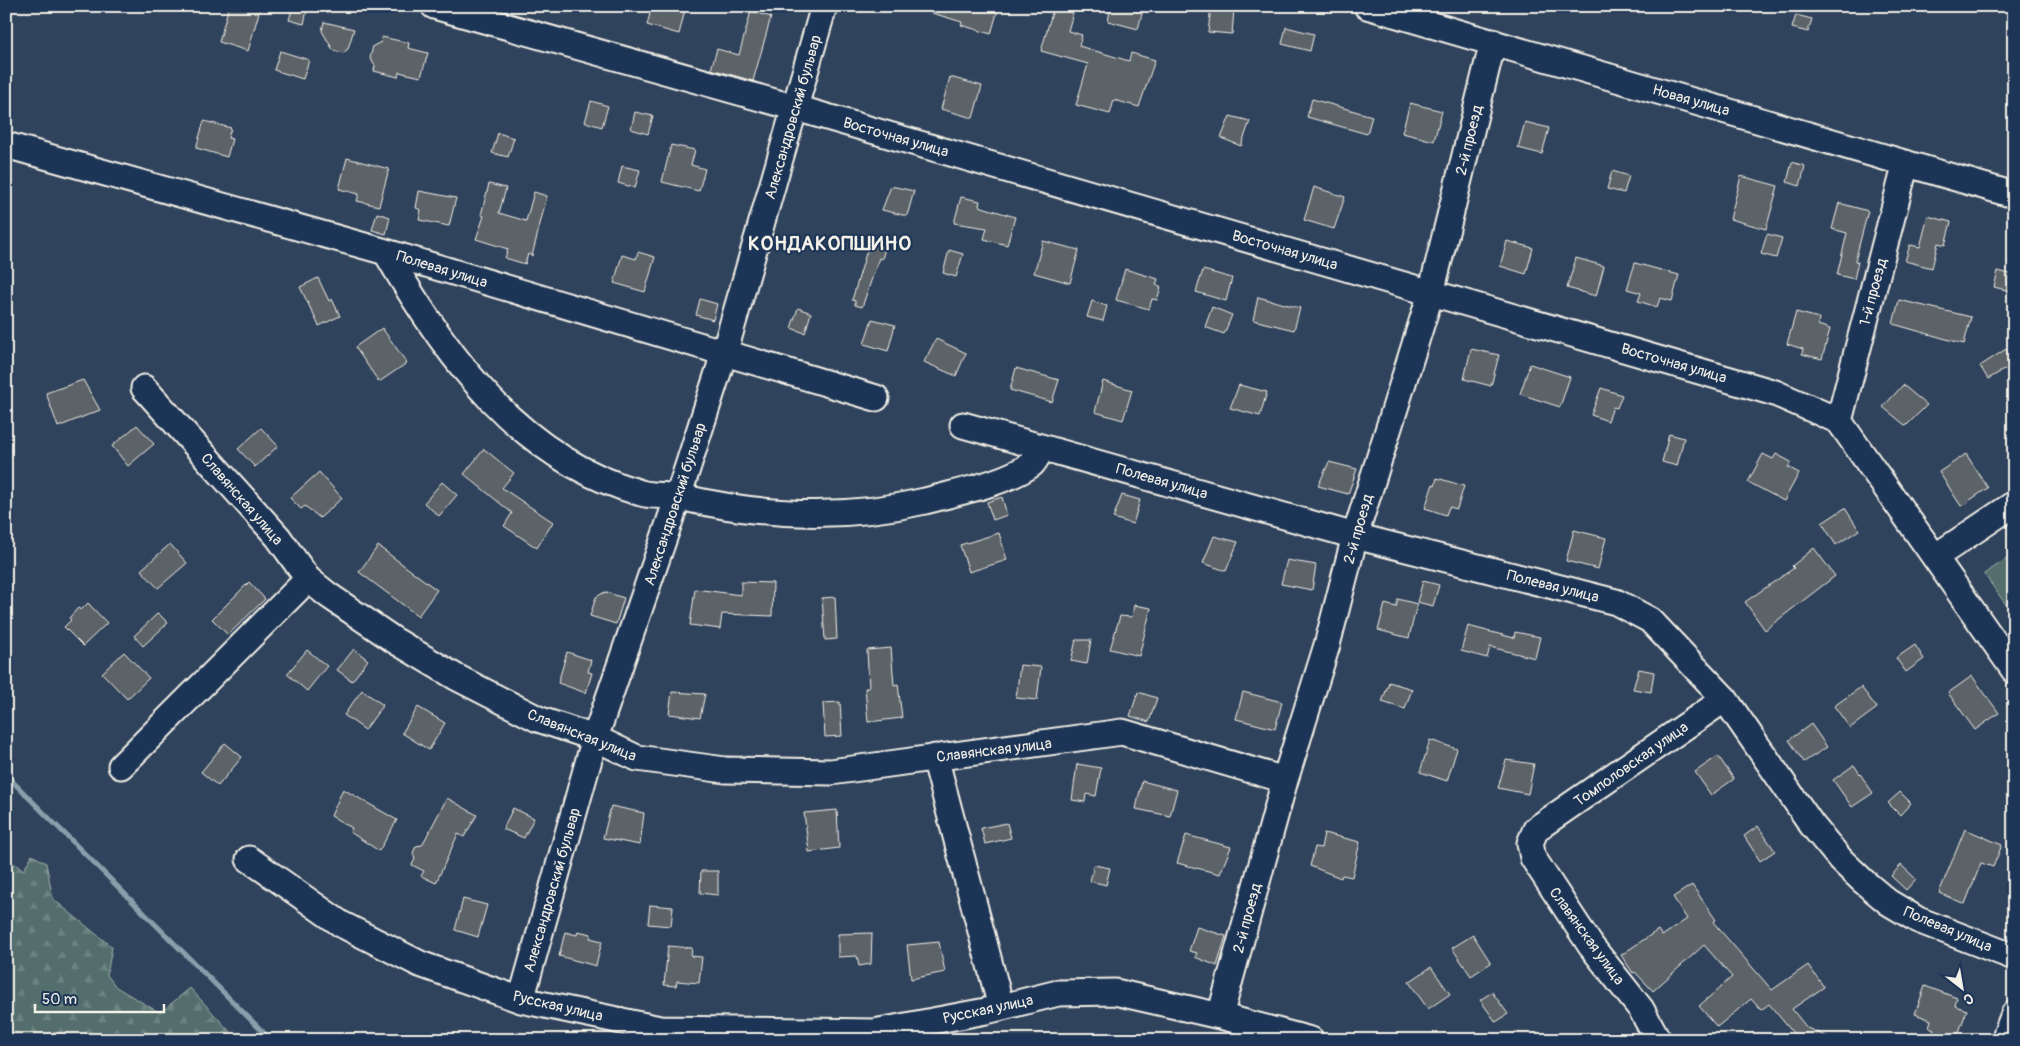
<svg xmlns="http://www.w3.org/2000/svg" width="2020" height="1046" font-family="Pangolin,sans-serif">
<style>
.green{fill:#536e6c;stroke:#a4b0aa}
.forest{fill:url(#forest-firs);stroke:#a4b0aa}
.lines{fill:none;stroke-linecap:round;stroke-linejoin:round}
.stream{stroke:#87a0ab;stroke-width:5}
.building{fill:#5c6368;stroke:#f4f1e8}
.minor-casing{stroke:#f4f1e8;stroke-width:29}
.minor{stroke:#1d3557;stroke-width:25}
.labels{text-anchor:middle;stroke-width:4;stroke-linejoin:round;paint-order:stroke}
.street-label{font-size:15px;fill:#f4f1e8;stroke:#1d3557}
.district-label{font-size:20px;font-weight:bold;letter-spacing:1px;fill:#f4f1e8;stroke:#1d3557}
</style>
<defs>
<pattern id="forest-firs" width="22" height="20" patternUnits="userSpaceOnUse" patternTransform="scale(1.25)"><rect width="22" height="20" fill="#536e6c"/><path d="M5 1l3.5 6h-7zM16 11l3.5 6h-7z" fill="#6c8381"/></pattern>
</defs>
<rect width="100%" height="100%" fill="#30435c"/>
<filter id="ink" filterUnits="userSpaceOnUse"><feTurbulence type="fractalNoise" baseFrequency=".02" numOctaves="2"/><feDisplacementMap in="SourceGraphic" scale="10" xChannelSelector="R" yChannelSelector="G"/><feConvolveMatrix kernelMatrix="1 2 1 2 8 2 1 2 1" color-interpolation-filters="sRGB"/></filter>
<g filter="url(#ink)">
<path class="green" d="M2014,554V616L1984,574Z"/>
<path class="forest" d="M32,855L46,863L53,899L112,947L107,975L116,987L160,1013L190,988L234,1036V1040H6V858L24,870Z"/>
<g class="lines">
<path class="stream" d="M6,775L271,1040"/>
</g>
<path class="building" d="M229,6L260,9L248,51L219,42Z
M293,6H308L304,24L289,20Z
M652,6H686L679,34L647,25Z
M922,6H999L991,34L961,25L962,22L922,10Z
M1054,6H1075L1068,31L1082,35L1079,46L1129,61L1131,53L1155,60L1139,107L1114,100L1110,114L1076,105L1088,64L1041,51Z
M1111,6H1144L1138,29L1108,21Z
M1211,6L1234,9L1232,34L1208,32Z
M751,11L771,17L753,81L711,69L717,49L739,55Z
M1796,15L1812,19L1808,32L1792,28Z
M324,22L354,29L348,49L343,53L333,50L322,31Z
M1286,27L1314,34L1310,51L1282,44Z
M382,37L409,43L408,48L428,53L421,77L399,72L398,77L374,71L375,66L370,58L373,46L381,42Z
M280,51L309,60L303,79L274,70Z
M950,77L982,86L973,118L941,109Z
M1312,99L1372,116L1367,134L1307,117Z
M591,101L608,106L602,127L585,122Z
M1410,103L1442,111L1434,141L1402,133Z
M635,112L653,116L648,134L631,129Z
M1230,116L1250,121L1241,146L1221,138Z
M204,121L231,128L228,138L232,139L227,157L196,148Z
M1525,122L1549,128L1542,154L1518,148Z
M498,133L514,138L508,157L492,153Z
M671,145L695,150L691,165L705,169L699,191L662,182Z
M347,158L389,169L379,206L357,201L359,194L339,189Z
M1792,162L1805,166L1800,186L1787,182Z
M622,166L640,170L635,188L618,183Z
M1612,171L1629,176L1624,193L1607,189Z
M1741,176L1778,186L1766,229L1730,219Z
M489,184L506,188L499,213L526,221L534,192L547,196L532,256L528,254L525,264L505,258L508,249L476,239L484,216L481,215Z
M891,186L914,191L907,216L882,210Z
M1314,187L1345,197L1334,229L1304,220Z
M419,191L456,198L449,226L419,220L421,210L416,208Z
M961,197L980,201L979,206L1015,217L1007,245L984,239L987,228L954,223Z
M1839,203L1868,211L1855,261L1858,262L1854,279L1837,275L1847,233L1832,229Z
M377,213L390,217L386,234L372,230Z
M1928,216L1951,222L1945,245L1938,243L1932,268L1905,261L1910,245L1920,247Z
M1767,234L1782,238L1776,258L1761,254Z
M870,240L886,245L882,259L879,258L862,307L855,305V301L852,300Z
M1043,241L1079,250L1070,283L1034,273Z
M1507,241L1533,248L1526,274L1500,266Z
M949,250L963,254L956,277L943,273Z
M638,252L655,257L645,292L614,283L622,255L636,259Z
M1576,258L1604,266L1596,296L1567,288Z
M1635,263L1679,275L1672,301L1660,298L1657,307L1638,301L1641,293L1627,289Z
M1125,269L1158,279L1156,285L1161,287L1157,300L1152,299L1149,309L1116,300Z
M1203,270L1232,278L1226,301L1196,292Z
M1998,271L2014,275V292L1994,287Z
M318,278L329,301L332,299L340,316L319,326L300,287Z
M1258,297L1300,308L1294,330L1253,320Z
M700,299L717,304L713,320L696,315Z
M1899,300L1971,317L1964,344L1893,324Z
M1092,301L1107,306L1103,321L1087,317Z
M1212,307L1232,315L1224,334L1205,327Z
M798,308L811,313L805,333L791,328Z
M1796,312L1819,318L1818,325L1830,329L1822,359L1802,354L1803,349L1787,344Z
M872,319L895,325L888,351L864,344Z
M382,328L407,363L379,382L355,347Z
M936,339L966,353L956,376L924,362Z
M1471,349L1499,355L1491,386L1464,379Z
M2006,349L2014,364L1988,379L1980,366Z
M1530,364L1570,377L1560,407L1520,394Z
M1016,368L1059,380L1052,402L1010,390Z
M83,380L100,410L58,427L46,393Z
M1103,381L1132,390L1123,420L1095,412Z
M1239,385L1267,392L1260,416L1230,408Z
M1903,385L1927,405L1906,426L1883,407Z
M1601,388L1622,395L1617,408L1613,407L1608,421L1591,415Z
M137,425L154,444L128,466L112,446Z
M261,428L278,446L255,467L238,449Z
M1669,434L1684,438L1677,466L1662,462Z
M484,449L514,473L502,488L553,522L537,548L504,526L512,513L464,474Z
M1763,454L1773,459L1776,454L1791,462L1788,467L1799,473L1784,501L1748,482Z
M1966,454L1988,488L1961,506L1939,472Z
M1329,462L1357,469L1348,494L1318,486Z
M319,472L342,498L320,518L305,506L301,509L290,498Z
M1437,478L1464,486L1457,509L1449,507L1446,515L1425,508L1433,484L1435,485Z
M442,482L457,495L439,516L424,503Z
M1122,495L1140,500L1133,524L1113,518Z
M1002,497L1007,515L993,520L987,502Z
M1845,508L1859,530L1836,545L1822,523Z
M1574,530L1606,538L1598,569L1566,561Z
M999,533L1007,560L969,572L960,545Z
M1214,536L1238,542L1226,571L1203,563Z
M170,544L187,563L158,588L141,570Z
M378,546L437,590L418,616L359,572Z
M1814,548L1835,576L1765,630L1745,602L1794,568L1792,566Z
M1287,560L1316,565L1312,590L1281,584Z
M1423,581L1439,585L1433,606L1417,602Z
M249,582L265,599L228,635L212,619Z
M741,582L773,583L772,616L722,614L720,629L690,625L695,589L741,595Z
M605,592L624,598L616,624L590,616L596,597Z
M835,597L837,639L825,640L822,598Z
M1398,599L1417,604L1409,638L1378,630L1385,604L1396,607Z
M88,603L107,623L83,646L64,627L71,620L69,618L78,608L81,610Z
M1134,605L1151,608L1139,656L1110,649L1120,616L1132,617Z
M158,613L168,623L143,646L134,636Z
M1468,626L1514,638L1515,632L1540,637L1535,658L1490,647L1487,658L1461,651Z
M1076,640H1091L1087,664L1071,661Z
M1915,645L1924,659L1906,672L1896,658Z
M891,648L894,685L898,684L902,718L868,722L865,688H869L867,650Z
M354,649L368,660L352,681L337,670Z
M307,650L327,666L307,691L287,674Z
M124,652L149,678L127,699L102,673Z
M567,652L591,660L588,672L592,673L586,693L558,683Z
M1020,665L1041,667L1037,700L1016,698Z
M1639,669L1654,672L1651,692L1633,689Z
M1972,676L1999,713L1975,730L1948,693Z
M1389,682L1412,689L1405,709L1382,702Z
M1861,687L1877,708L1850,728L1834,706Z
M362,690L383,705L365,730L344,715Z
M672,692L705,694L700,718L669,714Z
M1138,692L1157,698L1149,722L1130,716Z
M1243,692L1282,702L1275,729L1236,719Z
M840,702L842,736L825,737L823,703Z
M418,707L445,723L429,750L402,733Z
M1811,724L1827,747L1804,762L1789,740Z
M1430,740L1457,749L1447,781L1420,772Z
M225,743L242,757L218,786L201,772Z
M1718,756L1734,779L1711,795L1695,772Z
M1506,760L1534,764L1528,794L1498,788Z
M1077,764L1101,768L1096,796L1086,794L1085,802L1072,800Z
M1854,765L1873,793L1852,807L1833,780Z
M1142,781L1177,790L1170,816L1136,809Z
M343,789L397,820L379,851L350,832L352,828L331,816Z
M1900,792L1911,803L1900,815L1888,803Z
M447,798L477,815L464,837L458,834L436,883L421,876L424,871L412,865L415,859L413,853L416,846L422,845Z
M611,806L644,813L640,845L603,838Z
M513,808L534,818L524,838L503,829Z
M837,810L839,848L809,852L804,813Z
M1007,823L1011,838L985,844L981,828Z
M1758,826L1775,851L1760,861L1744,836Z
M1965,829L2002,845L1993,867L1981,863L1965,904L1939,893Z
M1324,833L1360,842L1352,877L1342,875L1341,878L1310,866L1315,847L1321,848Z
M1186,835L1231,847L1220,874L1177,863Z
M1094,865L1110,868L1106,885L1090,881Z
M1901,865L1916,879L1906,890L1891,876Z
M701,871H718V895L700,893Z
M1692,885L1716,920L1713,922L1772,990L1808,965L1824,987L1792,1009L1807,1028L1835,1040H1799L1769,1004L1761,1010L1751,999L1717,1027L1699,1006L1732,977L1704,945L1653,991L1635,972L1633,973L1621,955L1658,930L1662,936L1687,919L1673,897Z
M463,899L487,905L478,937L455,930Z
M650,905L673,907L671,926L648,924Z
M1197,927L1226,936L1217,966L1195,957L1197,953L1189,951Z
M578,931L591,934L590,938L602,941L596,966L559,956L565,932L577,935Z
M872,933L871,964L859,966L857,956L838,957V934Z
M1473,935L1491,963L1471,976L1452,948Z
M939,942L945,972L911,979L907,945Z
M668,946L692,948L691,956L702,957L699,983L677,981L676,986L664,985Z
M1431,967L1450,994L1428,1009L1409,982Z
M1925,986L1957,998L1955,1006L1967,1010L1956,1040H1930L1934,1029L1929,1027L1931,1020L1915,1014Z
M1492,992L1508,1014L1496,1022L1480,1000Z"/>
<g class="lines">
<g class="minor-casing">
<path id="minor" d="M434,6L796,108L1775,393L1839,421L2014,670
M1367,6L2014,195
M6,145L386,252L876,398
M386,252C446,356 519,459 641,493C654,497 667,494 680,497C760,516 844,520 925,501C957,492 1004,484 1032,464C1036,460 1039,453 1042,448
M144,388L278,537L308,579L328,595L394,640L456,677L538,719L595,738L637,758L725,770L831,772L1122,732L1285,780
M1839,421L1906,163
M963,425L1355,536L1616,602L1650,620L1725,699L1812,825L1841,860L1863,881L1888,902L1918,920L2014,957
M1935,557L2014,504
M935,757L1001,1007
M121,766L308,579
M249,859L341,924L420,964L521,1000L660,1029L874,1032L986,1011L1058,993L1115,992L1220,1016L1311,1040
M521,1000L595,738L678,497L724,354L824,6
M1220,1016L1285,780L1327,645L1355,536L1431,293L1493,42
M1658,1040L1641,1009L1591,946L1533,858L1530,843L1536,829L1725,699
M2004,1040L2014,1014"/>
</g>
<use href="#minor" class="minor"/>
</g>
</g>
<g class="labels">
<g class="street-label">
<text transform="translate(1691 100) rotate(16)" y="5">Новая улица</text>
<text transform="translate(793 117) rotate(-74)" y="5">Александровский бульвар</text>
<text transform="translate(896 137) rotate(16)" y="5">Восточная улица</text>
<text transform="translate(1469 140) rotate(-76)" y="5">2-й проезд</text>
<text transform="translate(1285 250) rotate(16)" y="5">Восточная улица</text>
<text transform="translate(442 269) rotate(17)" y="5">Полевая улица</text>
<text transform="translate(1873 292) rotate(-75)" y="5">1-й проезд</text>
<text transform="translate(1674 363) rotate(16)" y="5">Восточная улица</text>
<text transform="translate(1162 481) rotate(16)" y="5">Полевая улица</text>
<text transform="translate(242 499) rotate(49)" y="5">Славянская улица</text>
<text transform="translate(675 504) rotate(-72)" y="5">Александровский бульвар</text>
<text transform="translate(1358 529) rotate(-74)" y="5">2-й проезд</text>
<text transform="translate(1553 586) rotate(14)" y="5">Полевая улица</text>
<text transform="translate(582 735) rotate(22)" y="5">Славянская улица</text>
<text transform="translate(994 750) rotate(-7)" y="5">Славянская улица</text>
<text transform="translate(1631 764) rotate(-35)" y="5">Томполовская улица</text>
<text transform="translate(552 890) rotate(-74)" y="5">Александровский бульвар</text>
<text transform="translate(1247 918) rotate(-75)" y="5">2-й проезд</text>
<text transform="translate(1948 929) rotate(23)" y="5">Полевая улица</text>
<text transform="translate(1587 936) rotate(54)" y="5">Славянская улица</text>
<text transform="translate(558 1006) rotate(13)" y="5">Русская улица</text>
<text transform="translate(988 1009) rotate(-12)" y="5">Русская улица</text>
</g>
<g class="district-label">
<text x="830" y="250">КОНДАКОПШИНО</text>
</g>
</g>
<rect width="2020" height="1046" fill="none" stroke="#1d3557" stroke-width="25"/>
<rect x="12" y="12" width="1995" height="1021" fill="none" stroke="#f4f1e8" stroke-width="2" filter="url(#ink)"/>
<g transform="translate(1962 988) rotate(149)" stroke="#1d3557" stroke-width="4" paint-order="stroke">
<path d="M0-4L9 19L0 12L-9 19Z" fill="#f4f1e8"/>
<text y="-8" font-size="14" font-weight="bold" text-anchor="middle" fill="#f4f1e8">С</text>
</g>
<path d="M35 1004v8h129v-8" fill="none" stroke="#f4f1e8" stroke-width="2.5"/>
<text x="42" y="1004" font-size="15" fill="#f4f1e8" stroke="#1d3557" stroke-width="4" paint-order="stroke">50 m</text>
</svg>
